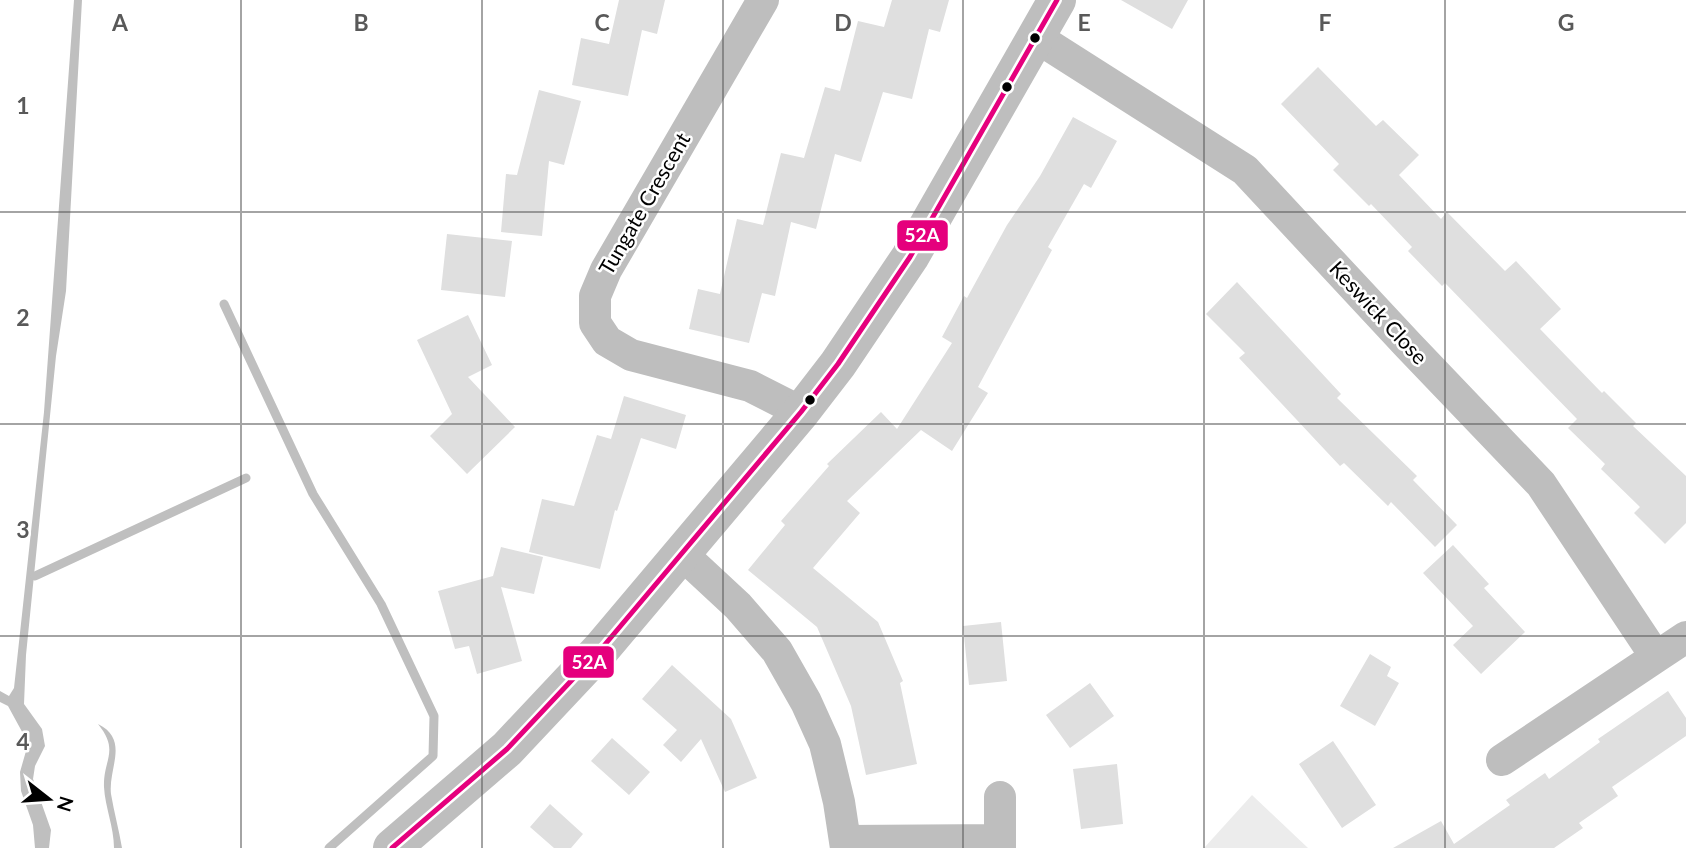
<svg xmlns="http://www.w3.org/2000/svg" width="1686" height="848" font-family="Lato,sans-serif">
<style>
.green{fill:#ececec}
.water{fill:#bfbfbf}
.lines{fill:none;stroke-linecap:round;stroke-linejoin:round}
.stream{stroke:#bfbfbf;stroke-width:9}
.building{fill:#dfdfdf}
.minor{stroke:#bebebe;stroke-width:32}
.tertiary{stroke:#bebebe;stroke-width:38}
.bus-1-casing{stroke:#fff;stroke-width:10}
.bus-1{stroke:#e5007d;stroke-width:5}
.grid{fill:none;stroke:#595959;stroke-width:2;stroke-opacity:0.55}
.bus-dot{fill:#000;stroke:#fff;stroke-width:2.5}
.labels{text-anchor:middle;stroke-width:5;stroke-linejoin:round;paint-order:stroke}
.street-label{font-size:21px;fill:#000;stroke:#fff}
.grid-label{font-size:23px;text-anchor:middle;font-weight:bold;fill:#595959;stroke:#fff;stroke-width:5;stroke-linejoin:round;paint-order:stroke}
.line-badge{stroke:#fff;stroke-width:2.5}
.badge-label{font-size:19px;text-anchor:middle;font-weight:bold;fill:#fff}
</style>
<rect width="100%" height="100%" fill="#fff"/>
<path class="green" d="M1252,795L1308,848H1204Z"/>
<path class="water" d="M74,0H82L66,291L56,356L26,655L24,704L42,729L45,746L35,766L33,779L51,830L49,848H35L33,825L21,791L20,772L26,751V739L8,706L0,702V691L9,696L14,688L44,412Z
M98,724C130,740 108,768 111,794C114,812 119,830 122,848H114C114,827 105,807 104,787C103,759 120,751 98,724Z"/>
<g class="lines">
<path class="stream" d="M224,304L313,494L381,604L434,716L433,756L329,848
M35,576L246,478"/>
</g>
<path class="building" d="M619,0H665L657,34L642,30L628,96L572,85L581,38L609,44Z
M892,0H949L940,32L929,29L912,99L883,92L861,162L835,154L816,229L791,222L775,296L762,293L749,343L689,329L698,289L720,294L737,219L763,225L781,153L804,158L825,87L840,91L858,21L884,27Z
M1121,0H1188L1172,29Z
M1318,67L1376,126L1383,120L1419,155L1399,175L1441,219L1447,212L1505,271L1516,261L1561,309L1540,329L1602,393L1604,391L1636,423L1633,426L1686,476V523L1665,544L1634,513L1640,507L1601,469L1605,464L1568,428L1577,419L1445,283L1442,286L1408,251L1412,247L1371,204L1369,206L1333,170L1339,164L1281,104Z
M539,90L581,101L564,165L549,161L542,236L501,232L506,174L517,175Z
M1073,117L1117,141L1091,188L1084,184L1048,247L1052,250L978,387L988,393L952,451L921,430L847,501L860,513L813,568L878,622L903,681L900,683L917,764L866,775L851,706L817,627L748,570L785,525L781,521L829,466L827,464L881,412L897,429L952,343L942,337L964,296L967,298L1007,225L1040,176Z
M447,234L512,241L505,297L441,290Z
M1237,282L1341,394L1337,398L1417,476L1413,480L1457,525L1435,547L1391,502L1388,506L1344,463L1340,466L1239,358L1245,353L1206,314Z
M468,315L492,365L468,377L515,427L467,474L430,436L452,414L417,340Z
M624,396L686,415L676,449L641,438L617,511L615,510L600,569L529,552L542,499L574,506L597,435L611,439Z
M1453,545L1489,584L1484,588L1525,632L1481,674L1453,645L1473,626L1423,573Z
M501,547L543,557L534,594L501,587L522,661L477,674L469,646L455,649L438,591L493,576Z
M1001,622L1007,681L969,685L963,626Z
M1370,654L1391,667L1387,676L1399,683L1375,726L1340,706Z
M672,665L731,719L757,778L725,792L701,739L681,762L663,745L677,730L642,699Z
M1090,683L1114,716L1070,748L1046,715Z
M1668,691L1686,718V736L1612,787L1618,796L1579,823L1583,828L1554,848H1393L1441,821L1454,844L1510,805L1506,800L1545,773L1549,779L1600,742L1598,739Z
M612,738L650,772L629,795L591,761Z
M1333,741L1376,805L1342,828L1299,764Z
M1117,764L1123,824L1081,829L1073,769Z
M550,804L583,834L571,848H554L530,827Z"/>
<g class="lines">
<path class="minor" d="M763,0L606,270L595,296V323L607,341L631,355L750,386L801,412
M1036,37L1245,170L1408,345L1541,484L1656,657L1502,760
M682,554L738,606L777,651L806,702L825,744L839,802L846,848
M1656,657L1686,637
M1000,797V840
M846,841L1000,840V848"/>
<path class="tertiary" d="M392,848L507,749L602,648L801,412L838,364L910,257L1057,0"/>
<g class="bus-1-casing">
<path id="bus-1" d="M392,848L507,749L602,648L801,412L838,364L910,257L1057,0"/>
</g>
<use href="#bus-1" class="bus-1"/>
</g>
<path class="grid" d="M241,0V848M482,0V848M723,0V848M963,0V848M1204,0V848M1445,0V848M0,212H1686M0,424H1686M0,636H1686"/>
<g class="bus-dot">
<circle cx="1035" cy="38" r="6"/>
<circle cx="1007" cy="87" r="6"/>
<circle cx="810" cy="400" r="6"/>
</g>
<g class="labels">
<g class="street-label">
<text transform="translate(645 204) rotate(-60)" y="7">Tungate Crescent</text>
<text transform="translate(1378 313) rotate(47)" y="7">Keswick Close</text>
</g>
</g>
<g class="grid-label">
<text x="120" y="31">A</text>
<text x="361" y="31">B</text>
<text x="602" y="31">C</text>
<text x="843" y="31">D</text>
<text x="1084" y="31">E</text>
<text x="1325" y="31">F</text>
<text x="1566" y="31">G</text>
<text x="23" y="114">1</text>
<text x="23" y="326">2</text>
<text x="23" y="538">3</text>
<text x="23" y="750">4</text>
</g>
<g class="line-badge">
<rect x="896" y="219" width="53" height="33" rx="7" fill="#e5007d"/>
<rect x="562" y="645" width="53" height="34" rx="7" fill="#e5007d"/>
</g>
<g class="badge-label">
<text x="922" y="242">52A</text>
<text x="589" y="669">52A</text>
</g>
<g transform="translate(49 799) rotate(107)" stroke="#ffffff" stroke-width="5" paint-order="stroke">
<path d="M0-5L12 26L0 18L-12 26Z" fill="#000000"/>
<text y="-10" font-size="19" font-weight="bold" text-anchor="middle" fill="#000000">N</text>
</g>
</svg>
